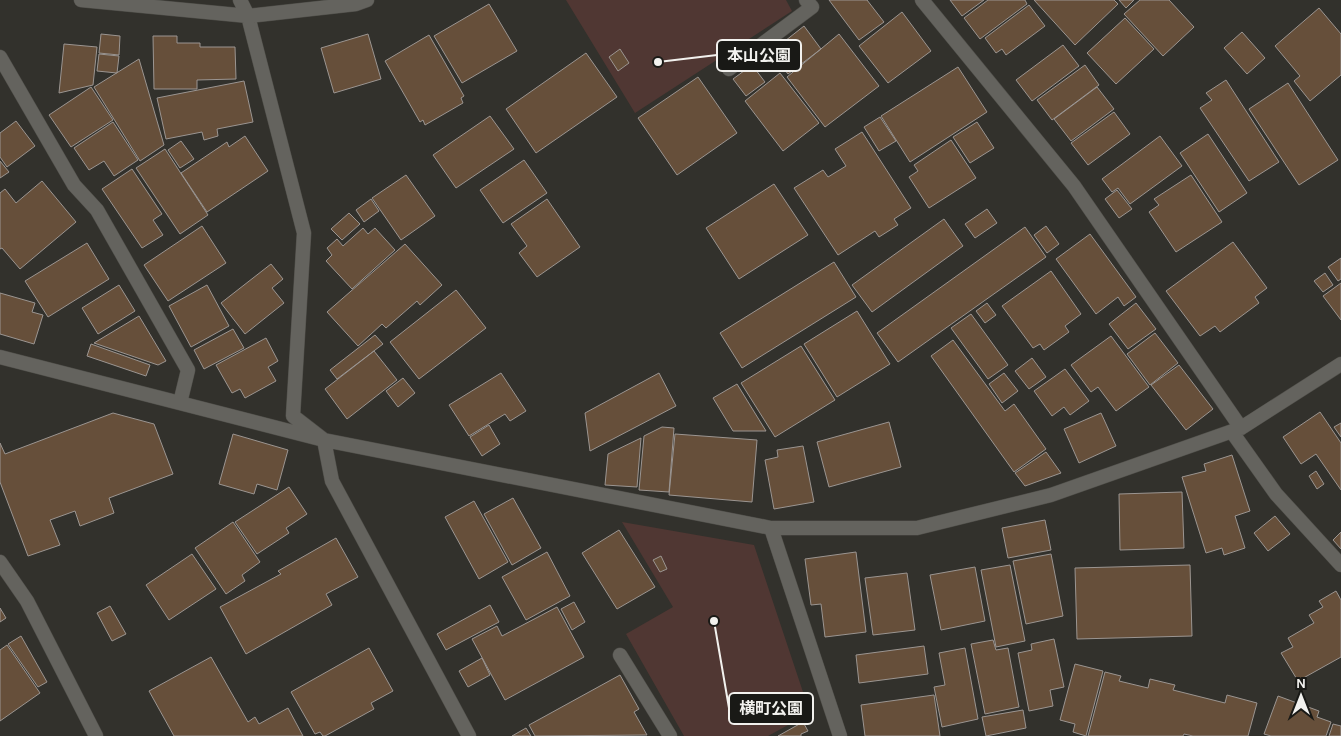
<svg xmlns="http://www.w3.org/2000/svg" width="1341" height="736" font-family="Karla,'Noto Sans JP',sans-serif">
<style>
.green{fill:#503733}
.building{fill:#664f3a;stroke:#9b9591}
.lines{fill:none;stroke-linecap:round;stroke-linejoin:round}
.service-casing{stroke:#4e4d48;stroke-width:15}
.minor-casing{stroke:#4e4d48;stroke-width:15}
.service{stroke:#64635e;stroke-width:14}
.minor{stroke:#64635e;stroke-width:14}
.leader{fill:none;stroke:#f2f1ee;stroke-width:2}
.callout-dot{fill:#f2f1ee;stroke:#191916;stroke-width:2}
.callout{fill:#191916;stroke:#f2f1ee;stroke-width:2}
.callout-label{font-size:16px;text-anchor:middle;font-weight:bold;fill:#f2f1ee}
</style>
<rect width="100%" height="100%" fill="#32312c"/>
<path class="green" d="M566,0H786L792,11L635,113Z
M622,522L754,545L810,713L768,736H684L626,634L673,607Z"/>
<path class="building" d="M829,0H867L884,22L859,40Z
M950,0H984L962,16Z
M988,0H1025L1027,4L980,39L964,18Z
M1034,0H1114L1118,4L1075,45Z
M1119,0H1134L1126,8Z
M1140,0H1169L1194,27L1163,56L1124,14Z
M489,4L517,51L462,83L434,36Z
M1029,5L1045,26L1006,55L1002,49L996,53L985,38Z
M1319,8L1341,34V75L1310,101L1294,81L1300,76L1275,46Z
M902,12L931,51L888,83L859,46Z
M1125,18L1154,49L1116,84L1087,53Z
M804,26L821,49L788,74L771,52Z
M1242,32L1265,58L1247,74L1224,48Z
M101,34L120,36L119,55L99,53Z
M368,34L381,79L334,93L321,48Z
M839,34L879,86L825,127L787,77Z
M429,35L464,96L461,98L463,103L425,125L423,120L420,122L385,61Z
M153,36H177V43H200V47H235L236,79L197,80V89H154Z
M64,44L97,47L93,85L59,93Z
M1063,45L1079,66L1032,101L1016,80Z
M620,49L629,63L618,71L609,57Z
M586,53L617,97L536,153L506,109Z
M99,54L119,56L117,73L97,71Z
M139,59L164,145L140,161L94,87Z
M752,65L765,82L746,96L733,79Z
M1085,65L1099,85L1052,120L1037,100Z
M958,67L987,112L910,162L881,116Z
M780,73L819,123L783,151L745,101Z
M698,77L737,133L677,175L638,118Z
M1226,80L1279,162L1249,181L1200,108L1212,100L1206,93Z
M244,81L253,122L217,129L218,136L204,140L202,132L166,139L157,98Z
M1288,83L1338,160L1299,185L1249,109Z
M91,87L113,120L71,147L49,115Z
M1097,87L1114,109L1071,141L1054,119Z
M1114,112L1130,134L1088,165L1071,143Z
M490,116L514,149L456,188L433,155Z
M880,117L896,141L879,151L864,127Z
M16,121L35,146L7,167L0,157V133Z
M113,122L138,160L114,176L104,161L89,170L74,148Z
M977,122L994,148L970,163L953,137Z
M862,132L911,208L894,219L898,225L879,237L875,231L838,255L794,188L823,170L828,177L846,166L835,149Z
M1208,134L1247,193L1219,212L1180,153Z
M245,136L268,171L207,212L181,173L227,142L229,147Z
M1160,136L1182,166L1130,204L1118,188L1112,192L1102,179Z
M951,140L976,178L929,208L909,177L918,171L914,165Z
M181,141L194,159L180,168L168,150Z
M165,149L208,215L180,234L136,168Z
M524,160L547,193L503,223L480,190Z
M0,161L9,172L0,178Z
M132,169L162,214L153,220L163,235L142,248L102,189Z
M406,175L435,216L401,240L372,198Z
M1191,175L1222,222L1176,252L1149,212L1159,205L1154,199Z
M42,181L76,222L20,269L2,248L0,249V193L5,189L16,203Z
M774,184L808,235L739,279L706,228Z
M1117,190L1132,209L1119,218L1105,199Z
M371,199L379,211L364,222L356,210Z
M547,199L580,247L537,277L519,253L527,246L511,224Z
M987,209L997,223L975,238L965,224Z
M349,213L360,224L342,240L331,229Z
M944,219L963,246L872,312L852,285Z
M202,226L226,263L168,301L144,265Z
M1046,226L1059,244L1047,253L1034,235Z
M1025,227L1046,257L898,362L877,333Z
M363,228L368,234L375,228L395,250L352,289L326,261L332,255L327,248L337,239L343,246Z
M1090,234L1136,297L1124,306L1118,297L1096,314L1056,259Z
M1233,242L1267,288L1255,297L1259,303L1220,332L1215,326L1200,336L1166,291Z
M87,243L109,279L48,317L25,281Z
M405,244L442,285L420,305L417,301L386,328L382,324L358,346L327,312Z
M1341,258V279L1338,281L1328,267Z
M834,262L856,297L742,368L720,333Z
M271,264L283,279L272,288L284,303L245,334L221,303Z
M1051,271L1081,314L1065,326L1069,332L1044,350L1040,344L1033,348L1002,306Z
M1325,273L1333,285L1323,292L1314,281Z
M1341,283V320L1323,296Z
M119,285L135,311L98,334L82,308Z
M207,285L229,326L191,347L169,306Z
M456,290L486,328L419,379L390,342Z
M0,293L35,303L32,312L43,315L34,344L0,334Z
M987,303L996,315L985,323L976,311Z
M1136,303L1156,329L1128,349L1109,324Z
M857,311L890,364L837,397L804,344Z
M971,314L1008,365L988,379L951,328Z
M139,316L166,361L158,365L94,343Z
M233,329L244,348L204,369L194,350Z
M1155,333L1178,363L1150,385L1127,354Z
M375,335L383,344L337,379L330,370Z
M1111,336L1149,387L1116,411L1098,387L1091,392L1071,365Z
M266,338L278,361L268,367L276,381L245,398L240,389L232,393L216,365Z
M953,340L1005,411L1014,404L1046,449L1014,472L931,356Z
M91,344L150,365L146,376L87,356Z
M801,346L835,400L775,437L741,383Z
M374,351L397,380L347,419L325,389Z
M1032,358L1046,377L1029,389L1015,371Z
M1179,365L1213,409L1186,430L1151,385Z
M1065,369L1089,401L1070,415L1064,407L1052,416L1034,391Z
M501,373L526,411L510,421L505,414L469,436L449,405Z
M659,373L676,406L590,451L585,413Z
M1004,373L1018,391L1002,403L989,384Z
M403,378L415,393L398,407L386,391Z
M737,384L766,431H733L713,398Z
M1320,412L1341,443V490L1316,454L1301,464L1283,437Z
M113,413L154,424L173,474L109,498L114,513L80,526L75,511L50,520L60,545L28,556L0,482V443L5,454Z
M1101,413L1116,446L1079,463L1064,429Z
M889,422L901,467L829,487L817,442Z
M1341,423V437L1334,427Z
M489,425L500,444L482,456L470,437Z
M662,427L674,428L669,492L639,490L644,436Z
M233,434L288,450L277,490L257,484L254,494L219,484Z
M675,434L757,440L752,502L669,495Z
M641,438L637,487L605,485L608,454Z
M803,446L814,502L774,509L765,460L778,457L777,450Z
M1046,452L1061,473L1025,486L1015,473Z
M1232,455L1250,511L1235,516L1245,548L1224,555L1222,548L1206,553L1182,477L1206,471L1204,464Z
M1316,471L1324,484L1317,489L1309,476Z
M289,487L307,514L286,528L289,533L257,554L235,522Z
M1182,492L1184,548L1120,550L1119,494Z
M513,498L541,548L512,565L484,514Z
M474,501L508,562L479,579L445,517Z
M1275,516L1290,534L1268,551L1254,533Z
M1045,520L1051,550L1008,558L1002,528Z
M233,522L260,562L242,575L245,581L226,594L195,548Z
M619,530L655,587L617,609L582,553Z
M1341,532V549L1333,540Z
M336,538L358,577L326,594L332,605L246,654L220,607L281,574L278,571Z
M547,552L570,596L526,620L502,577Z
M856,552L866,632L825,637L821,604L811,605L805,559Z
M192,554L216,589L169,620L146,585Z
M1051,554L1063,616L1026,624L1013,561Z
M661,556L667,569L660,572L653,560Z
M1010,565L1025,641L996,647L981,570Z
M1190,565L1192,636L1077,639L1075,568Z
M975,567L985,621L941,630L930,575Z
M907,573L915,630L873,635L865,578Z
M1336,591L1341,600V657L1298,681L1281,653L1293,647L1288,638L1314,623L1309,615L1323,607L1319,601Z
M574,602L585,622L572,630L561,609Z
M490,605L499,622L446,650L437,634Z
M110,606L126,634L112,641L97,613Z
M557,607L584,657L505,700L472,639L497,626L502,636Z
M0,608L6,618L0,622Z
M21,636L47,682L38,687L8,644Z
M1054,639L1064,687L1050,690L1053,706L1029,711L1018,653L1032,650L1031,644Z
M993,640L996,650L1008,648L1019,707L985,714L971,644Z
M7,645L40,693L0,721V650Z
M924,646L928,674L859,683L856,655Z
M369,648L393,691L371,703L374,709L325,736H323L320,732L315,734L291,692Z
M965,648L978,719L942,727L934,687L945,685L939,653Z
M211,657L248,722L255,717L259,724L288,708L303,736H174L149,691Z
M482,658L490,675L468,687L459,671Z
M1075,664L1103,671L1086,736L1073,732L1075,724L1060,720Z
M1105,672L1121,676L1119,681L1148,688L1150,679L1175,685L1173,690L1225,703L1227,695L1257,703L1248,736H1193L1184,734L1183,736H1088Z
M620,675L639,709L634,712L647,735L535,736L529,725Z
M934,695L940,736H865L861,705Z
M1278,696L1319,711L1317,717L1331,722L1326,736H1271L1264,734Z
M1023,710L1026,728L986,736L982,717Z
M803,722L808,731L801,734V736H778Z
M1333,724L1341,726V736H1329Z
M526,728L531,736H512Z"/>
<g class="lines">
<g class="service-casing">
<path id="service" d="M729,69L812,7L806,0"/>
</g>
<g class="minor-casing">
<path id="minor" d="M81,0L248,16L356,4L367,0
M240,0L248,16L304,233L293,416L324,440L332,481L469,736
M922,0L1074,186L1241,428
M0,57L74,185L97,210L188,370L180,403
M0,357L324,440L771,528H917L1051,495L1241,428L1341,364
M1232,432L1276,494L1341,565
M771,528L840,736
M0,562L27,601L96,736
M620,655L670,736"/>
</g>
<use href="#service" class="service"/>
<use href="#minor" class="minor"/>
</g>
<path class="leader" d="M658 62L717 55M714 621L729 708"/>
<g class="callout-dot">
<circle cx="658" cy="62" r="5"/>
<circle cx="714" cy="621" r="5"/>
</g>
<g class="callout">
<rect x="717" y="40" width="84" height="31" rx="5"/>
<rect x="729" y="693" width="84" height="31" rx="5"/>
</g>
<g class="callout-label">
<text x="759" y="61">本山公園</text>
<text x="771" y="714">横町公園</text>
</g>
<g transform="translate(1301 696)" stroke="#191916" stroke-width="4" paint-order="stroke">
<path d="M0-4L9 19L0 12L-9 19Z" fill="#f2f1ee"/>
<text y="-8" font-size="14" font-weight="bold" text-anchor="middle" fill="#f2f1ee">N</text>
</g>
</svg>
